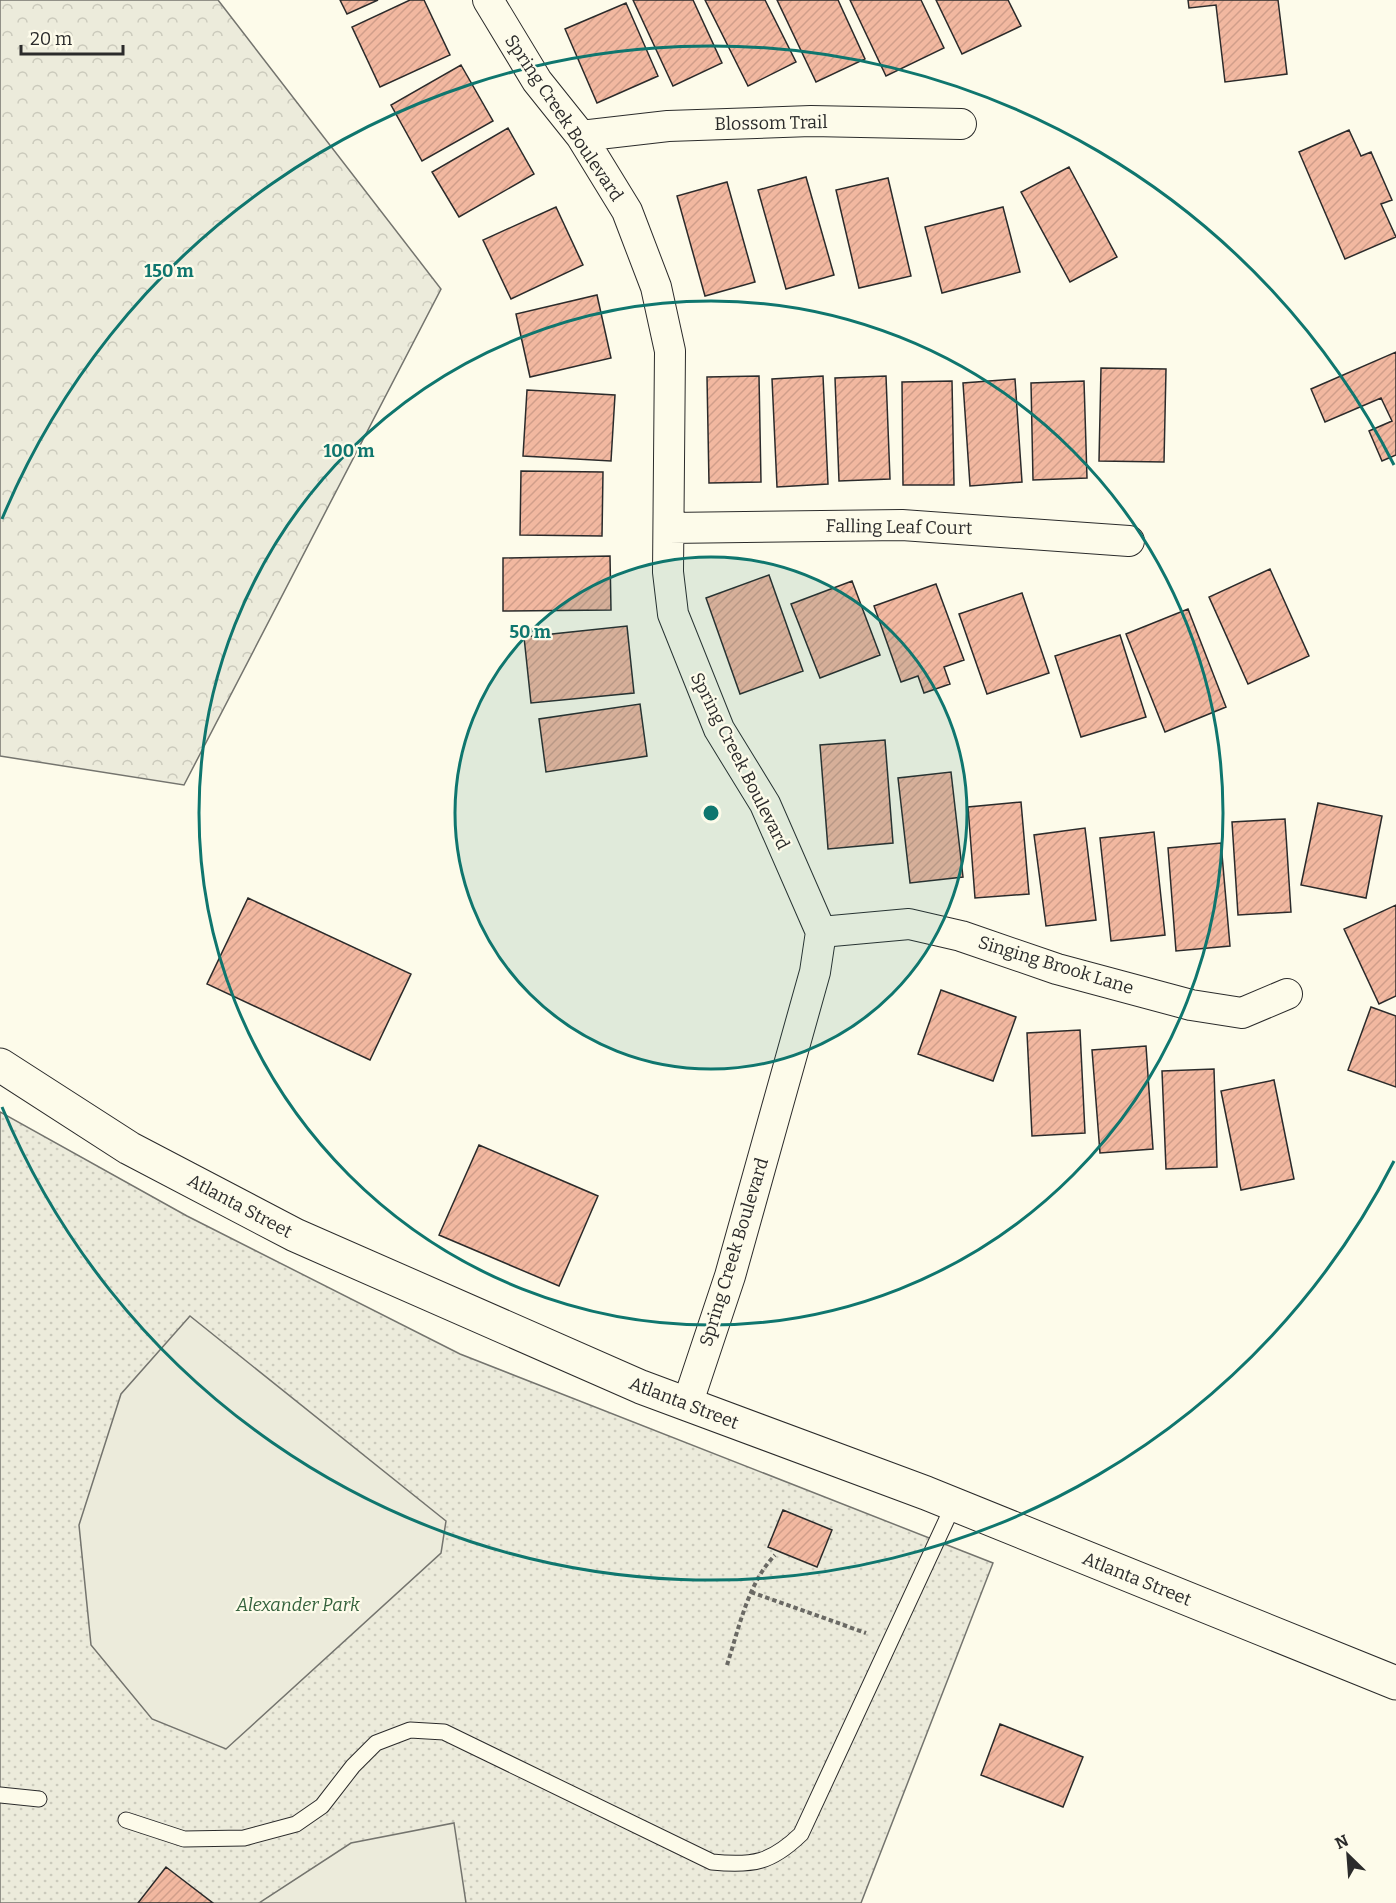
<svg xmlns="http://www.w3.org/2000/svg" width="1396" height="1903" font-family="Bitter,serif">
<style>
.forest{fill:url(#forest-crowns);stroke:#74746e;stroke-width:1.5}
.park{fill:url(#park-dots);stroke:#74746e;stroke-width:1.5}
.garden{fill:#ecebdb;stroke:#74746e;stroke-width:1.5}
.building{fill:url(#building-hatch);stroke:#2b2b2b;stroke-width:1.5}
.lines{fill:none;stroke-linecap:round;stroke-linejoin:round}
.lane-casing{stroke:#2b2b2b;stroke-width:17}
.street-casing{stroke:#2b2b2b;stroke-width:32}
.primary-casing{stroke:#2b2b2b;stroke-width:35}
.path{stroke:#6a6964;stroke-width:4;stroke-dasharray:4.5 3;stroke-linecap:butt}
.lane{stroke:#fdfbea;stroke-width:15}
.street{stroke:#fdfbea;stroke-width:30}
.primary{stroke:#fdfbea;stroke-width:33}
.ring{fill:none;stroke:#0f766e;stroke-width:3}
.labels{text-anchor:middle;stroke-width:4.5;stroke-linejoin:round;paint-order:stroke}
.street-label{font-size:18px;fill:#2b2b2b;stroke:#fdfbea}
.park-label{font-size:18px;font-style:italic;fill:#34623c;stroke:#fdfbea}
.centre{fill:#0f766e;stroke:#fdfbea;stroke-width:3}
.ring-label{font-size:18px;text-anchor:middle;font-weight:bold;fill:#0f766e;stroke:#fdfbea;stroke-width:4.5;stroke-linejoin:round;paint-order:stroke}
</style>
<defs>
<pattern id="forest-crowns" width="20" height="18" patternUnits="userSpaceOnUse" patternTransform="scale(1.5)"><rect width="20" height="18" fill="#ecebdb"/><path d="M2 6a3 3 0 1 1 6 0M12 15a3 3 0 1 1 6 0" fill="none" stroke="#cbcabc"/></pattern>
<pattern id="park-dots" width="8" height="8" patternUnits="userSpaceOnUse" patternTransform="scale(1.5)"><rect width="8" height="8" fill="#ecebdb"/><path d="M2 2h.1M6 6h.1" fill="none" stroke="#cbcabc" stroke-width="1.8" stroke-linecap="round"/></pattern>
<pattern id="building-hatch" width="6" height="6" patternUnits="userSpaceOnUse" patternTransform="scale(1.5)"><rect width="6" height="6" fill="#f2b8a0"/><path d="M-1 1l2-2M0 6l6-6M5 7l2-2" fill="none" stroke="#d09e8a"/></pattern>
</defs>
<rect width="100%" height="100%" fill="#fdfbea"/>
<path class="forest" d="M0,0H218L441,289L184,785L0,756Z"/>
<path class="park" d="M0,1112L187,1216L460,1354L993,1563L861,1903H0Z"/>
<path class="garden" d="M190,1316L446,1521L441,1553L226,1749L152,1719L91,1645L79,1525L121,1394Z
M454,1823L466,1903H259L351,1843Z"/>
<path class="building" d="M340,0H378L347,14Z
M410,0H424L450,55L380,87L352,27Z
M633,0H693L722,63L673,86Z
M705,0H765L796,62L748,86Z
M777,0H838L865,59L816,82Z
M850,0H921L944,48L886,76Z
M936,0H1008L1021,26L962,54Z
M1188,0H1278L1287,74L1225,82L1216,5L1189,8Z
M626,3L658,76L597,103L565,29Z
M461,65L493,121L422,161L391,105Z
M508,128L534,174L459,217L432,172Z
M1349,130L1361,156L1371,152L1392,200L1381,204L1396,237L1345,259L1299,152Z
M1069,167L1117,257L1070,282L1021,192Z
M806,177L834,275L786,289L758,190Z
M888,178L911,276L859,288L836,190Z
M727,182L755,282L705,296L677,196Z
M556,207L583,265L511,299L483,240Z
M1003,207L1020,272L942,293L925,227Z
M597,295L611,358L530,377L516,314Z
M1396,352V455L1382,461L1369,431L1392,421L1381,398L1325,422L1311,389Z
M1101,368L1166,369L1164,462L1099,461Z
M759,376L761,482L709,483L707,377Z
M823,376L828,484L777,487L772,379Z
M886,376L890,479L839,481L835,378Z
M1015,379L1022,482L970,486L963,383Z
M952,381L954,485H903L902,382Z
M1084,381L1087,478L1033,480L1031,383Z
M527,390L615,395L611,461L523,456Z
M521,471L603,472L602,536L520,535Z
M610,556L611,610L503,611V558Z
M1270,569L1309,656L1248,684L1209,597Z
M769,575L803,671L740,694L706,598Z
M852,581L880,655L820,678L791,604Z
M936,584L964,660L944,667L950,684L924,693L918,676L901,682L874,606Z
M1022,593L1049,673L987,694L959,614Z
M1188,609L1226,707L1165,732L1126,634Z
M627,626L634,693L531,703L524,637Z
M1120,635L1146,717L1081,737L1055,656Z
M640,704L647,756L546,772L539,719Z
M885,740L893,843L828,849L820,745Z
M951,772L963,877L910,883L898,778Z
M1021,802L1029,894L975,898L968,807Z
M1318,803L1382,816L1366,898L1301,885Z
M1285,819L1291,912L1238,915L1232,822Z
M1085,828L1096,920L1046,926L1034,835Z
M1154,832L1165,935L1111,941L1100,838Z
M1221,843L1230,946L1176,951L1168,848Z
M248,898L411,974L370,1060L207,984Z
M1396,905V996L1379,1004L1344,929Z
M941,990L1016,1017L993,1081L918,1054Z
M1371,1007L1396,1016V1087L1348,1070Z
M1080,1030L1085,1133L1032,1136L1027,1033Z
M1146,1046L1153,1149L1100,1153L1092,1050Z
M1214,1069L1217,1167L1166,1169L1162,1071Z
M1274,1080L1294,1179L1241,1190L1221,1091Z
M479,1145L598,1196L559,1286L439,1235Z
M783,1510L832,1530L817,1567L768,1547Z
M1000,1724L1083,1757L1063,1807L981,1775Z
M166,1867L213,1903H138Z"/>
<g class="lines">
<g class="lane-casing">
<path id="lane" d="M0,1795L39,1799
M126,1820L184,1839L244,1838L296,1824L322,1806L353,1766L376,1743L410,1730L444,1732L712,1862C753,1866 771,1863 801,1834L953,1506"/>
</g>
<g class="street-casing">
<path id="street" d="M488,0L537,81L581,136L627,211L656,287L670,351L668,572L673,614L719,729L765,804L821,932L815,972L773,1122L730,1276L687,1405
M581,136L668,126L811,121L961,124
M669,528L902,525L1129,541
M821,932L909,924L961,936L1057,969L1191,1005L1242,1013L1287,994"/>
</g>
<g class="primary-casing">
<path id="primary" d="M0,1065L129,1148L295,1235L641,1387L926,1493L1396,1683"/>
</g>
<path class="path" d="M751,1592L866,1633
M727,1665C739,1628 748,1583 775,1555"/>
<use href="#lane" class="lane"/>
<use href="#street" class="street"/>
<use href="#primary" class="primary"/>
</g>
<circle cx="711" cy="813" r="256" fill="#0f766e" fill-opacity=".12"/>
<g class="ring">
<circle cx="711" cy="813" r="256"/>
<circle cx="711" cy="813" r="512"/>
<path d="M1394 1161A767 767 0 0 1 2 1107M2 519A767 767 0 0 1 1394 465"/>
</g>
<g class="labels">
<g class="street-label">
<text transform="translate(564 118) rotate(56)" y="6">Spring Creek Boulevard</text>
<text transform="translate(771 123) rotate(-1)" y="6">Blossom Trail</text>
<text transform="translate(899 527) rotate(1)" y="6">Falling Leaf Court</text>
<text transform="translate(740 761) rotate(63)" y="6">Spring Creek Boulevard</text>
<text transform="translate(1056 965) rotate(17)" y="6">Singing Brook Lane</text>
<text transform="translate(240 1206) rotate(28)" y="6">Atlanta Street</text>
<text transform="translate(734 1252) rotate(-73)" y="6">Spring Creek Boulevard</text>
<text transform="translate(684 1403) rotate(21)" y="6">Atlanta Street</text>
<text transform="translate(1137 1579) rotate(22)" y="6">Atlanta Street</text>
</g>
<g class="park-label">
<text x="298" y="1611">Alexander Park</text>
</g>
</g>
<circle cx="711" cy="813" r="9" class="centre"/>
<g class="ring-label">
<text x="169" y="277">150 m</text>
<text x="349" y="457">100 m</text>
<text x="530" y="638">50 m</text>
</g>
<g transform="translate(1348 1855) rotate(335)" stroke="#fdfbea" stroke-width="4.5" paint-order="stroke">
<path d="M0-4.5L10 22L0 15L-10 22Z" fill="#2b2b2b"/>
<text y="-9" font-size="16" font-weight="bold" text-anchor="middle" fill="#2b2b2b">N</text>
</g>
<path d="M21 45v9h102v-9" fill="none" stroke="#2b2b2b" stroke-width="3"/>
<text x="30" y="45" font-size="18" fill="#2b2b2b" stroke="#fdfbea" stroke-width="4.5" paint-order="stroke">20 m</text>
</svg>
